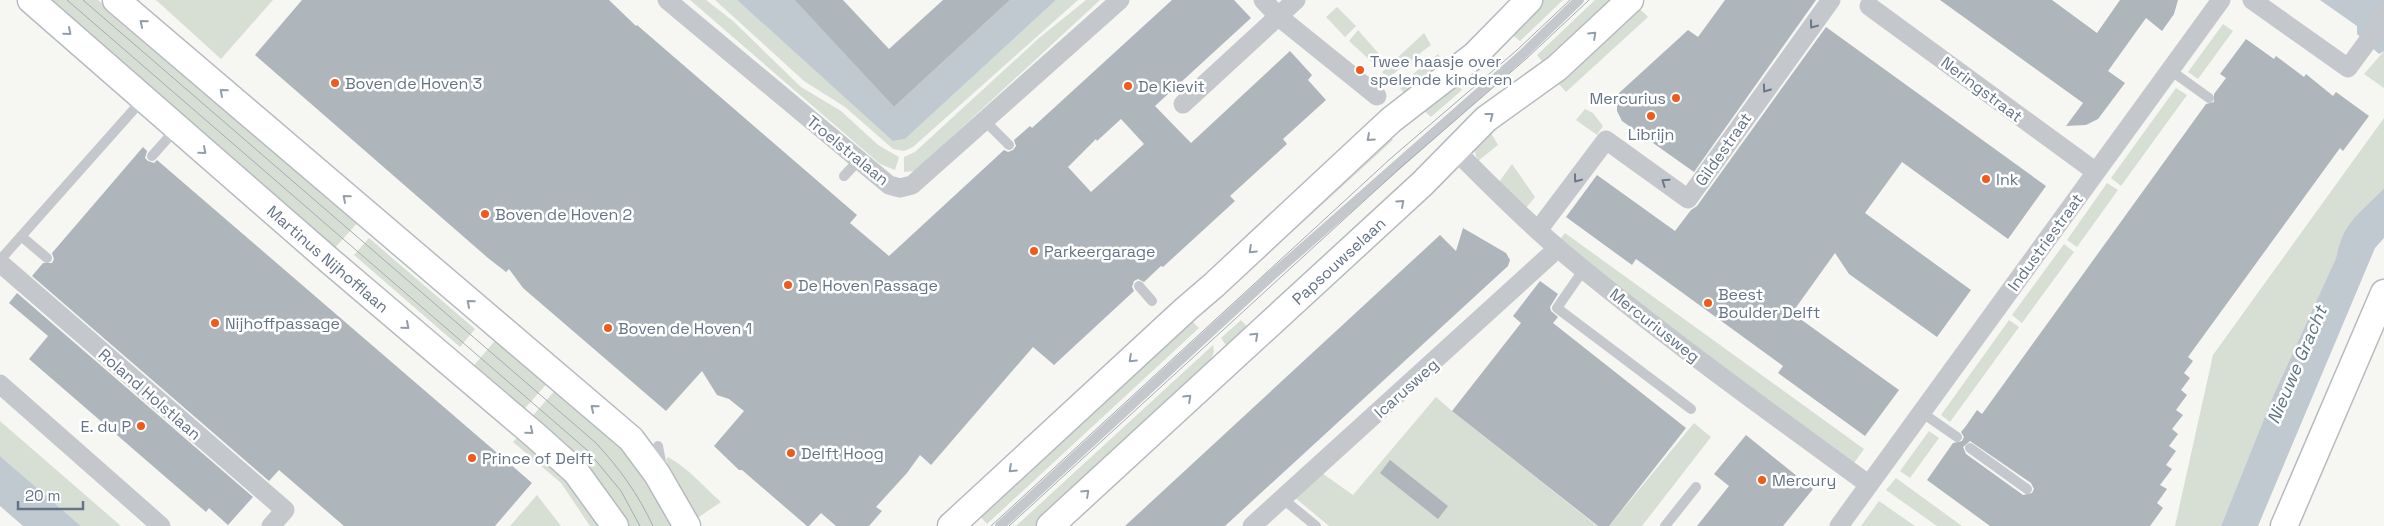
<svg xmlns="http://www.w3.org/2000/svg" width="2384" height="526" font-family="'Space Grotesk',sans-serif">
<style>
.green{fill:#d7ded4}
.water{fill:#bfc9cf}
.building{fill:#aeb5bb;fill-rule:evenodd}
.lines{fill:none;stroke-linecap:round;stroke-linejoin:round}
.secondary-casing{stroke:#b6bbc0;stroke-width:29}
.lane{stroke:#c4c7cb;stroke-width:10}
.street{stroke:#c4c7cb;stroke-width:19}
.secondary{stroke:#fff;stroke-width:26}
.tram{stroke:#a6abb2;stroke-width:1}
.oneway{stroke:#929eaa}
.oneway2{stroke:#697889}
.poi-dot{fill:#ed5c1d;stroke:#fff;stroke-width:2}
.labels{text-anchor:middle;stroke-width:5;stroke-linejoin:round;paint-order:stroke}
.poi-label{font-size:16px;fill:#647486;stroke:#fff;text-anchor:start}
.street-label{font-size:16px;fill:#647486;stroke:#fff}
.water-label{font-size:18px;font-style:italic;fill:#5f7782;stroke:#fff}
</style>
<rect width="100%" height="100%" fill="#f6f7f3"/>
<path class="green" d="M43,0H98L361,219L332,251Z
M156,0H273L221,59Z
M690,0H706L733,21L801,87L841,111L878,145L899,157L895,170L880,164Z
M715,0H737L894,141L905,139L1056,0H1078L913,147L904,151L893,149L845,107L804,81Z
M1086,0H1100L915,171L904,172V157L915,152L1039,38Z
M1534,0H1563L1520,41L1505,29Z
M1595,0H1623L1547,68L1537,55Z
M1337,7L1356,26L1345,37L1326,17Z
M1640,9L1648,17L1566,92L1558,83Z
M2223,24L2233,31L2198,79L2188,72Z
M1358,30L1381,56L1373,63L1349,41Z
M1424,33L1431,45L1388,78L1382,72Z
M2384,51V88L2364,74Z
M1438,54L1448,69L1410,100L1398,86Z
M1455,80L1462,90L1431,117L1419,106Z
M2176,88L2187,95L2121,186L2111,178Z
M1585,109L1593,113L1603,126L1597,135L1576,120Z
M2384,118V188C2360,214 2344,221 2336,258L2274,394L2221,526H2175L2213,355Z
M1487,126L1498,145L1478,161L1473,148Z
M1388,135L1393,140L1231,288L1227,283Z
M1512,164L1535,197L1526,208L1499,182Z
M1418,168L1421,172L1261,320L1257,316Z
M2107,183L2118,190L2077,247L2067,240Z
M1565,233L1864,449L1854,463L1633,300L1560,239Z
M369,238L475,329L460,347L354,255Z
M2064,244L2074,252L2022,323L2012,315Z
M1189,318L1199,328L987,524L975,511Z
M1241,320L1250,330L1227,347L1221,338Z
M2009,320L2019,327L1950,422L1941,415Z
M499,336L550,380L520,414L470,370Z
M1213,345L1214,352L1210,361L1042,526H1016Z
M558,387L628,448L682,526H623L528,421Z
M1436,397L1452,411L1597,526H1329L1293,496L1319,471L1353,495Z
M0,421L121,526H81L0,456Z
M1694,423L1711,437L1642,526H1609Z
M523,431L609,526H590L561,483L513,442Z
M1929,431L1939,438L1910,478L1900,471Z
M668,457C688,468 704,487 721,502L696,519L672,480L666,459Z
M1896,478L1962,526H1937L1886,490Z
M537,495L561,526H510Z
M1879,501L1915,526H1861Z"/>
<path class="water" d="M737,0H796L894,107L1010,0H1056L905,139L893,141Z
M2320,0H2384V51L2379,54L2357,34V26Z
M2384,188V238L2375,248L2258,526H2221L2274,394L2336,258C2344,220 2359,215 2384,188Z
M0,456L81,526H23L0,506Z"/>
<path class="building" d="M302,0H609L636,26L637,25L857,215L850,223L889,256L1004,150L1008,152L1013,150L1016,146L1014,140L1030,126L1032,128L1172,0H1234L1251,18L1155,106L1191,143L1290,51L1312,75L1308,80L1326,100L1283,139L1287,144L1230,196L1235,201L1163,267L1161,266L1144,282L1138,279L1134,281L1132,287L1134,291L1054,365L1033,347L931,465L920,455L907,473L876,507L882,511L869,526H836L821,513L809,526H807L742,470H739L714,446L744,411L729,399L717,395L702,371L666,411L523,288L509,269L506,272L488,258L255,55ZM1121,119L1144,144L1091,192L1068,167L1096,139L1097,141Z
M795,0H843L889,49L943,0H1010L894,107Z
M1725,0H1816L1694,172L1622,121L1617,111V102L1619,93L1688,30L1698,37Z
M1940,0H2052L2097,33L2120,0H2178L2174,14L2162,31L2146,18L2108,71L2125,83L2098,119L2086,125L2066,126L2083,103Z
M1826,27L2046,186L2008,239L1902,162L1865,213L1971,290L1937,337L1849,274L1835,253L1792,313L1899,390L1865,436L1778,373L1783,366L1636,259L1632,265L1566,217L1597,175L1675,231L1691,210L1697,206Z
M2246,39L2274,59L2276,56L2304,77L2306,74L2333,96L2336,92L2369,116L2343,151L2340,148L2188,357L2193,361L2184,373L2190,378L2181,390L2187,395L2176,410L2183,415L2172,429L2178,434L2169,446L2176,451L2166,465L2172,469L2160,485L2167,489L2157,503L2163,508L2150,526H1990L1927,480L1953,443L1962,441L1964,437L1961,432L1966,426L1977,410L1982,414L2206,104L2214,102V94L2226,78L2220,74ZM1970,441L2031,483L2034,489L2032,493L2023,495L1966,454L1963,447Z
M143,147L147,151L145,158L148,161L154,163L157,160L532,483L495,526H344L279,470L269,481L32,276L43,263H52L54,259L52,253Z
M1463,228L1506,253L1510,260L1508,266L1225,526H1125L1440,235L1456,251Z
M1540,281L1558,294L1550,307L1551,311L1558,317L1553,323L1686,428L1609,526H1598L1452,411L1521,323L1513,316Z
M17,293L253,497L228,525L209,508L206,512L29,359L48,336L9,303Z
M1746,435L1813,489L1783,526H1697L1729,486L1714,474Z
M1390,460L1448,506L1438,519L1380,473Z"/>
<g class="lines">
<g class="secondary-casing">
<g id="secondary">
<path id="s1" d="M31,0L330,261L536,436L576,472L615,526"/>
<path d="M116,0L631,439L657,474L687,526"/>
<path d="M951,526L1186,309L1214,285L1391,120L1475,55L1529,0"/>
<path id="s2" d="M1050,526L1422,184L1486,119L1557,68L1630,0"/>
<path d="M2284,526L2384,293"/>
</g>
</g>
<path class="lane" d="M2170,70L2209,98
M984,120L1009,145
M152,156L176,129
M844,176L859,160
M21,236L47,258
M0,260L144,98
M1584,269L1557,308L1691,409
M1139,286L1152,301
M1921,412L1957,437
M658,446L662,468
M1970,448L2027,489
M1283,499L1316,526
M1000,526L1270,277L1522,55L1579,0
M1665,526L1696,487"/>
<path class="street" d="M667,0L889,185L900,188L912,185L1120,0
M1263,0L1279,17L1377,96
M2252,0L2348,68L2378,27L2384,12
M1869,6L2096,172
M1183,104L1296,0
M1455,150C1489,184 1523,219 1560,250C1659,333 1764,408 1868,484
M1539,229L1606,140L1688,199L1831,0
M0,263L285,510L271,526
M0,384L161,526
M1252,526L1558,248
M1839,526L2221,0"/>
<use href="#secondary" class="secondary"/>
<path class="tram" d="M67,0L587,450L621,491L640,526
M83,0L596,443C620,469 638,494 653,526
M991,526L1390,159L1517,50L1570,0
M1009,526L1400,168L1526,59L1589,0"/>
</g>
<defs><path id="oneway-chevron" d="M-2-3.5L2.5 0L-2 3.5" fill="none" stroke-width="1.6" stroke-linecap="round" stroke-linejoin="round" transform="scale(1.25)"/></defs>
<g class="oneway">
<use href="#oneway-chevron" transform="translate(143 23) rotate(-140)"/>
<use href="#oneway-chevron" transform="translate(68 32) rotate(41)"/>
<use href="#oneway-chevron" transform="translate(1593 35) rotate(-43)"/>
<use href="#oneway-chevron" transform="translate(223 92) rotate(-139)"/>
<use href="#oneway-chevron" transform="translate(1490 116) rotate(-37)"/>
<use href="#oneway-chevron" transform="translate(1370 138) rotate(138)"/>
<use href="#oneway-chevron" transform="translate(203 151) rotate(41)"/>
<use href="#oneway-chevron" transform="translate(346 198) rotate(-139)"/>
<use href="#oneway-chevron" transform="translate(1401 203) rotate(-42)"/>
<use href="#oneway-chevron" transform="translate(1252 250) rotate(137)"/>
<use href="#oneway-chevron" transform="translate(470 303) rotate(-139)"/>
<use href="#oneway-chevron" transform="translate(406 326) rotate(41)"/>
<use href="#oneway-chevron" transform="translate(1255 336) rotate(-43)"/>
<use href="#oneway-chevron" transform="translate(1132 359) rotate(137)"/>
<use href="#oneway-chevron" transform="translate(1188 398) rotate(-43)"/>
<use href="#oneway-chevron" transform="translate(594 408) rotate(-140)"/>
<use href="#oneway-chevron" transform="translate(530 431) rotate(40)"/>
<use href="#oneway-chevron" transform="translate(1012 469) rotate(137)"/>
<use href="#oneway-chevron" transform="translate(1086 493) rotate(-43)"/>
</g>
<g class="oneway2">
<use href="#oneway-chevron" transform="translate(1813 25) rotate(127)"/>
<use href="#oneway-chevron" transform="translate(1766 89) rotate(126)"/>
<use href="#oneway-chevron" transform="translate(1577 179) rotate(127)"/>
<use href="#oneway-chevron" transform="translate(1665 182) rotate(-145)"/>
</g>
<g class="poi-dot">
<circle cx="1360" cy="70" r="5"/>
<circle cx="335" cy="83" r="5"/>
<circle cx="1128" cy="86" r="5"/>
<circle cx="1676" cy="98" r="5"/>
<circle cx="1651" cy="116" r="5"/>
<circle cx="1986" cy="179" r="5"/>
<circle cx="485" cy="214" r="5"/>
<circle cx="1034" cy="251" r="5"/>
<circle cx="788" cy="285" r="5"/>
<circle cx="1708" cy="303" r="5"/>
<circle cx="215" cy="323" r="5"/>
<circle cx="608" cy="328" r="5"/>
<circle cx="141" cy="426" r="5"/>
<circle cx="791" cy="453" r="5"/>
<circle cx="472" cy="458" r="5"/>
<circle cx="1762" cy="480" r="5"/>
</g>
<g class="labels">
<g class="poi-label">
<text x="1370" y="67">Twee haasje over<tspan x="1370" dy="18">spelende kinderen</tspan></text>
<text x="345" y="89">Boven de Hoven 3</text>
<text x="1138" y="92">De Kievit</text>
<text x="1666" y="104" text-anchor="end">Mercurius</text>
<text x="1651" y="140" text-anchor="middle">Librijn</text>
<text x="1996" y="185">Ink</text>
<text x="495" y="220">Boven de Hoven 2</text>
<text x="1044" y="257">Parkeergarage</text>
<text x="798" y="291">De Hoven Passage</text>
<text x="1718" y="300">Beest<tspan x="1718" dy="18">Boulder Delft</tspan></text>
<text x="225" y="329">Nijhoffpassage</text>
<text x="618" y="334">Boven de Hoven 1</text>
<text x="131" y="432" text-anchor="end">E. du P</text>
<text x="801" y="459">Delft Hoog</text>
<text x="482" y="464">Prince of Delft</text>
<text x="1772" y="486">Mercury</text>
</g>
<g class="street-label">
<text transform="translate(1982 89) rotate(37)" y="6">Neringstraat</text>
<text transform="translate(1723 149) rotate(-55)" y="6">Gildestraat</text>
<text transform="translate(848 150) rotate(39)" y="6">Troelstralaan</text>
<text transform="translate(2045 242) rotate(-54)" y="6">Industriestraat</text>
<text dy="6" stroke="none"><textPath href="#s1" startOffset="394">Martinus Nijhofflaan</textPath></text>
<text dy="6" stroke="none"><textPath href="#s2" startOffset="392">Papsouwselaan</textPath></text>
<text transform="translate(1655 325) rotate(38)" y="6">Mercuriusweg</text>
<text transform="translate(1406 388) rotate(-42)" y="6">Icarusweg</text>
<text transform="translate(150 394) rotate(41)" y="6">Roland Holstlaan</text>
</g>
<g class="water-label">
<text transform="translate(2297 365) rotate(-67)" y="6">Nieuwe Gracht</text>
</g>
</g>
<path d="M18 501v8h65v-8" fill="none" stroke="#647486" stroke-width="2.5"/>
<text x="25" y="501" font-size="15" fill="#647486" stroke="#ffffff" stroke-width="4" paint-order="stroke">20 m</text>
</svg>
